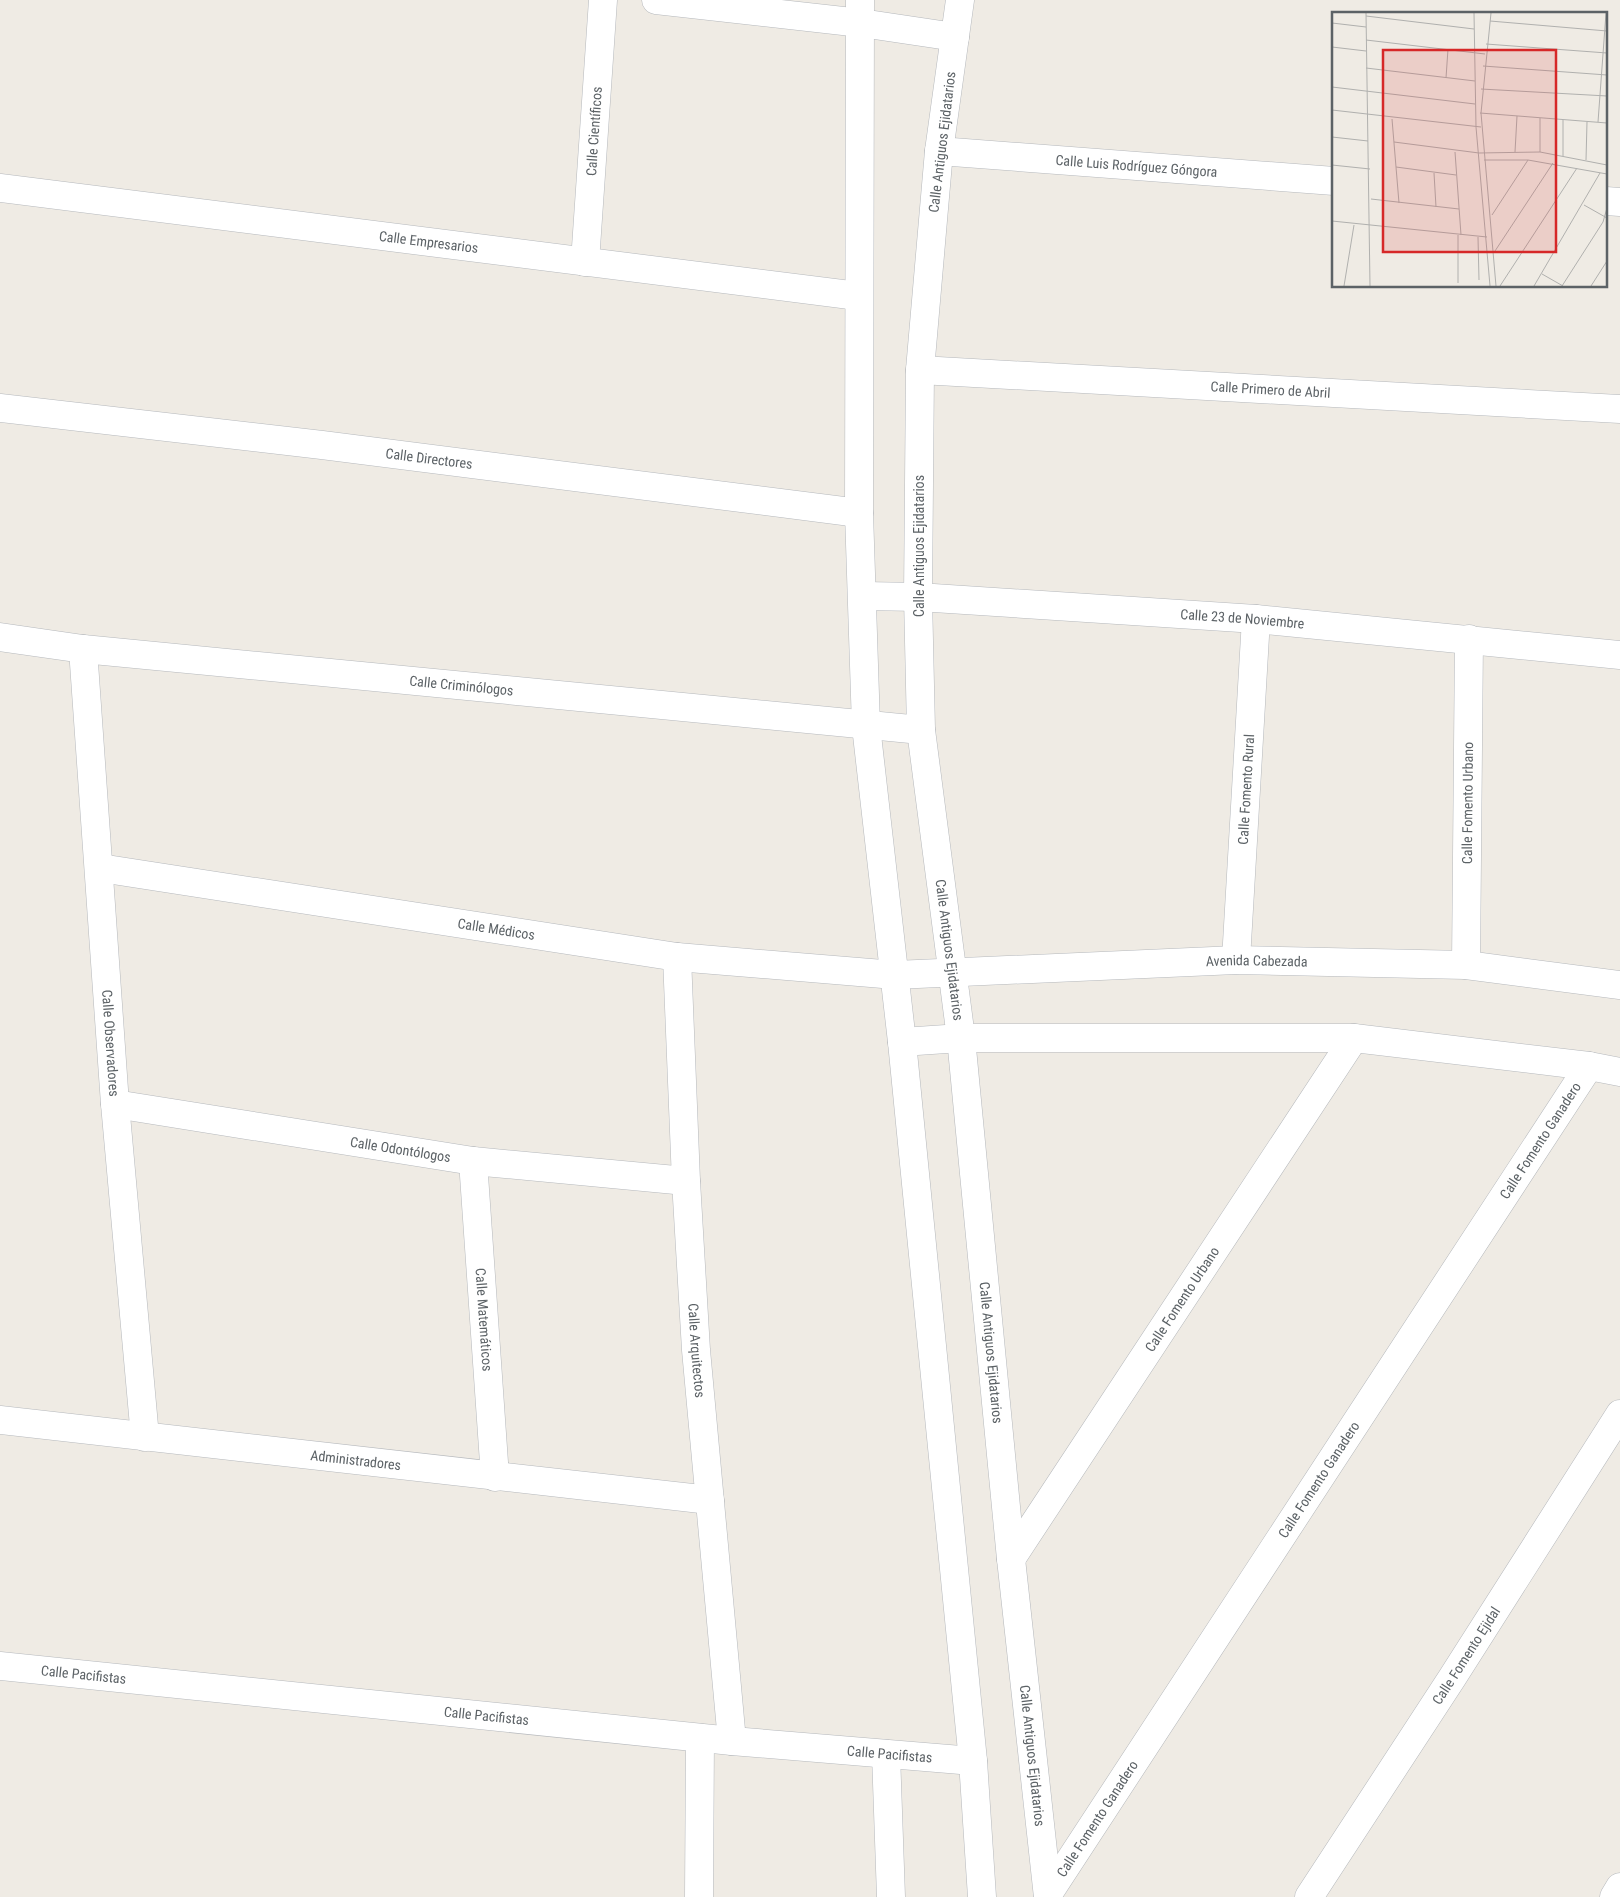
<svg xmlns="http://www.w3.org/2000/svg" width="1620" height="1897" font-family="'Roboto Condensed',sans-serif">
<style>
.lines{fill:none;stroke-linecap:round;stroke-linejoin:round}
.minor-casing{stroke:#b5b8bc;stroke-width:29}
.tertiary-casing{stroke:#b5b8bc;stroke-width:29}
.minor{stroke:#fff;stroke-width:28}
.tertiary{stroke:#fff;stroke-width:28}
.labels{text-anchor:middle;stroke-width:5;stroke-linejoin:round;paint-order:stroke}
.street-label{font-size:14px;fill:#5c6266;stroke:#fff}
.inset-road{fill:none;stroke:#b0b0ae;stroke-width:1}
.view{fill:#d62828;fill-opacity:0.15;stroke:#d62828;stroke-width:2.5}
.inset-edge{fill:none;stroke:#5c6266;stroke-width:2.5}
</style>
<rect width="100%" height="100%" fill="#efebe4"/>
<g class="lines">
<g class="minor-casing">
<g id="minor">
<path d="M656,0L861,23L955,37"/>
<path id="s1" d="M939,151L1334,181"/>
<path id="s2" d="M0,188L858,296"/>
<path d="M1606,201L1620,202"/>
<path id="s3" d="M585,262L603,0"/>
<path id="s4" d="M920,370L1620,409"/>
<path id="s5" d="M0,408L322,445L859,513"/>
<path id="s6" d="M864,596L918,597L1256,619L1620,655"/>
<path id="s7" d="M0,637L83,649L921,730"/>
<path id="s8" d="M83,649L115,1104L145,1437"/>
<path id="s9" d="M100,868L677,957L895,975"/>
<path id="s10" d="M677,957L686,1181L696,1350L732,1741"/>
<path id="s11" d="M1236,960L1256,619"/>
<path id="s12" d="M1466,965L1469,639"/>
<path id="s13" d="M115,1104L473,1161L686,1181"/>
<path id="s14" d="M473,1161L495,1477"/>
<path id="s15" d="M0,1420L710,1500"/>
<path id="s16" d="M1011,1559L1354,1038"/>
<path id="s17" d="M0,1666L732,1741L973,1761"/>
<path d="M886,1754L891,1897"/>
<path id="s18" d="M1048,1894L1589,1066"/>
<path d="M699,1897L700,1738"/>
<path id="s19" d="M1309,1897L1452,1678L1620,1414"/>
<path d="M1614,1897L1620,1887"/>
</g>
</g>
<g class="tertiary-casing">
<g id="tertiary">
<path d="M860,0L859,513L866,726L902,1042L973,1761L982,1897"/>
<path id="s20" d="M960,0L939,151L920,370L918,597L921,730L961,1038L1011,1559L1048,1897"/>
<path id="s21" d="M895,975L1236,960L1466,965L1620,985"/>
<path d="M902,1042L961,1038H1354L1589,1066L1620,1072"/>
</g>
</g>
<use href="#minor" class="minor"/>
<use href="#tertiary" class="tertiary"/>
</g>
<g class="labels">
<g class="street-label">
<text dy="5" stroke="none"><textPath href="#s3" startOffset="131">Calle Científicos</textPath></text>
<text transform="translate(942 142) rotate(-83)" y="5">Calle Antiguos Ejidatarios</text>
<text dy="5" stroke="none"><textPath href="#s1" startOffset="198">Calle Luis Rodríguez Góngora</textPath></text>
<text dy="5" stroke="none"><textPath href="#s2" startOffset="432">Calle Empresarios</textPath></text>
<text dy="5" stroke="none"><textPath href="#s4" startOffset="351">Calle Primero de Abril</textPath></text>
<text dy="5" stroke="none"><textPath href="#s5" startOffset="432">Calle Directores</textPath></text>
<text transform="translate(919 546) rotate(-90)" y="5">Calle Antiguos Ejidatarios</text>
<text dy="5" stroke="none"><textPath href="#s6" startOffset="379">Calle 23 de Noviembre</textPath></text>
<text dy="5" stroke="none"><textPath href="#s7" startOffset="464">Calle Criminólogos</textPath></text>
<text dy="5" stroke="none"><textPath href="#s11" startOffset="171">Calle Fomento Rural</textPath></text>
<text dy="5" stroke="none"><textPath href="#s12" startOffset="162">Calle Fomento Urbano</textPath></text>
<text dy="5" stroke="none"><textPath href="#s9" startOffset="401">Calle Médicos</textPath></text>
<text dy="5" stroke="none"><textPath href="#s20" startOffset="954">Calle Antiguos Ejidatarios</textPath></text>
<text dy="5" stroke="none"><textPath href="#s21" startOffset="362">Avenida Cabezada</textPath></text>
<text dy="5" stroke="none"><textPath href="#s8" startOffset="395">Calle Observadores</textPath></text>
<text dy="5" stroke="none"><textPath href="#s18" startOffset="900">Calle Fomento Ganadero</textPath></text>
<text dy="5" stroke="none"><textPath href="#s13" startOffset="289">Calle Odontólogos</textPath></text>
<text dy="5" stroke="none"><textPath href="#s16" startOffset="311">Calle Fomento Urbano</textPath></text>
<text dy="5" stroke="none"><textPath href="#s14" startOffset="159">Calle Matemáticos</textPath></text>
<text dy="5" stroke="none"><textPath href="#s10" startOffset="394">Calle Arquitectos</textPath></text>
<text dy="5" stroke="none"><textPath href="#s20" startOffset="1359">Calle Antiguos Ejidatarios</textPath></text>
<text dy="5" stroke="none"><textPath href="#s15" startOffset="358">Administradores</textPath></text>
<text dy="5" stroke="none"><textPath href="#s18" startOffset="495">Calle Fomento Ganadero</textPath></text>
<text dy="5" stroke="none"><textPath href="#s19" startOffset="288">Calle Fomento Ejidal</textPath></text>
<text dy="5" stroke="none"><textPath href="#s17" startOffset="84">Calle Pacifistas</textPath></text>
<text dy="5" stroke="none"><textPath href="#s17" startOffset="489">Calle Pacifistas</textPath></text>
<text dy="5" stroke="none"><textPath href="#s17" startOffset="894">Calle Pacifistas</textPath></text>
<text dy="5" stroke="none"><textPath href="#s20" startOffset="1764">Calle Antiguos Ejidatarios</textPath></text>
<text dy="5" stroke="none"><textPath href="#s18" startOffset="90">Calle Fomento Ganadero</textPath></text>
</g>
</g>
<g transform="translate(1332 12)">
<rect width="275" height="275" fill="#efebe4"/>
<path class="inset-road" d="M34,1L38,274M142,1L144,115L158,274M159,1L149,101L164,274M34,4L142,17M158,9L275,19M0,11L34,15M34,28L153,42M154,32L275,41M0,35L34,39M151,54L275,63M34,56L143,69M114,66L116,37M0,75L143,92M149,77L275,84M0,98L149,115M148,101L275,111M60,107L67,191M231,108V144M266,110L274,1M0,125L36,129M62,130L147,141L208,140L275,153M123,140L129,223M183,140L185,104M208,140V106M152,148H196L275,162M254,148L255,110M0,153L38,157M64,155L124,163M102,161L104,195M39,187L127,197M252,193L275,206M160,203L196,148M0,209L155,225M146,225L147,268M163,239L221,151M210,262L231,274M126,271V223M12,274L22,213M168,274L245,156M202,274L268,161M230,274L271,210L275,196M259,274L275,249"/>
<path class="view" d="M51,38H224V240H51Z"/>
<rect width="275" height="275" class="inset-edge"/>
</g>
</svg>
